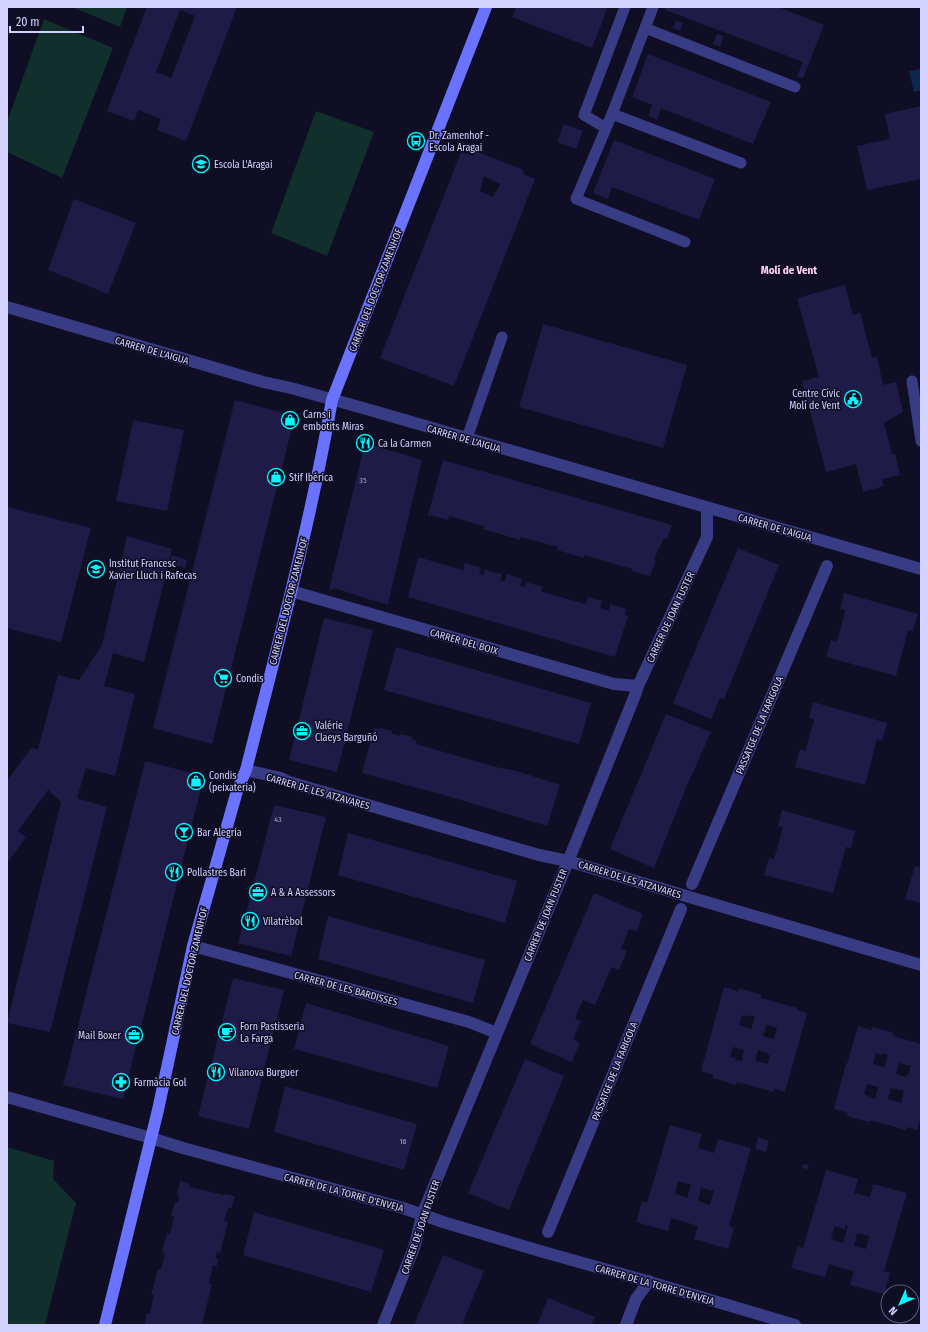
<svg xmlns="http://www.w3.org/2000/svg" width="928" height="1332" font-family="'Fira Sans Condensed',sans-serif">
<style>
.green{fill:#112f2b}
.water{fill:#0c294b}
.building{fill:#1f1a46;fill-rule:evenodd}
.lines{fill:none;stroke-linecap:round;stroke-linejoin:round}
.lane{stroke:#383c85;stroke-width:11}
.street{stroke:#383c85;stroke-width:12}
.secondary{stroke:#6973ff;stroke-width:12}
.labels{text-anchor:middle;stroke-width:3;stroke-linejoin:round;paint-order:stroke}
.number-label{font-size:8px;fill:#a6a4d1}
.poi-label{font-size:10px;fill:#d3d2ff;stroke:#100e25;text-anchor:start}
.street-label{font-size:10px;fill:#d3d2ff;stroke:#100e25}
.neighbourhood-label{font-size:11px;font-weight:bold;fill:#ffd4f3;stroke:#100e25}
</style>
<rect width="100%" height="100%" fill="#100e25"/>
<path class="green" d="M72,7H127L120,27Z
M44,19L113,48L62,178L7,152V122Z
M316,111L374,132L327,256L271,233Z
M7,1147L54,1161L53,1179L76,1203L45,1325H7Z"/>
<path class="water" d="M921,69V90L914,92L909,71Z"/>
<path class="building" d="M147,7H237L186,141L157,130L161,119L138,110L134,121L107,111ZM180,10L195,16L171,78L156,72Z
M516,7H608L592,48L512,17Z
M666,7H778L824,25L803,78L797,76L803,62L665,10Z
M676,21L683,23L680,31L673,28Z
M717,34L724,36L720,47L713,44Z
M648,54L771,102L753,144L661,108L657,120L648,116L652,105L632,97Z
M921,106V179L867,190L857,146L890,139L885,114Z
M564,124L583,131L576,149L557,142Z
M614,140L715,179L699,220L612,187L608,199L593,193Z
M475,151L524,170L523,174L535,179L454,386L380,358L461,152L473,156ZM484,176L500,184L493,197L480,191Z
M74,199L136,223L108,294L48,270Z
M845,285L853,315L860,312L872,358L877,357L883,385L896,382L903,412L884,423L892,454H895L900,475L882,479L884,486L863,492L856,464L826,472L802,381L819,377L797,298Z
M543,324L687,365L663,448L519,407Z
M235,400L295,416L212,744L153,728Z
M133,420L184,430L167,511L116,501Z
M365,443L422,460L388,604L377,602L334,588L333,590L329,589Z
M443,460L446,461L672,525L667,539L664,538L654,559L656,560L650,576L632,571V569L584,555V558L557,550L558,547L521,537L520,540L483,529L484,526L449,516L448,520L431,515V516L428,515Z
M7,507L91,528L61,642L7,628Z
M127,536L172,549L144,662L113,653L104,686L135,694L115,776L86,768L77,798L107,807L50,1032L7,1023L61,802L48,790L18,831L26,837L7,863V781L31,748L38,749L58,675L79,680L102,645Z
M738,548L779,565L724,699L720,698L711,719L673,703Z
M172,555L187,560L185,568L169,564Z
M418,557L463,570L465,563L481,568L479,574L483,575L485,570L502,574L500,580L502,581H505L507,574L522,579L520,586L525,587L526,582L543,587L541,592H543L585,604H586L588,597L602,601L600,608L609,611L610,604L626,609L625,615L628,616L615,657L408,597Z
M844,593L918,614L913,631L908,630L896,676L826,657L831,640L836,642L841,628L845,610L840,609Z
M324,618L373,630L337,772L289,760Z
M396,647L591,703L579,744L384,690Z
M813,702L887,723L882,741L877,739L865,785L795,767L800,749L805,751L814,720L809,718Z
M666,714L711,732L686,788L654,868L610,849Z
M374,728L379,729V728L392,731L391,733L400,736L401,734L412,737L411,739L417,741L416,744L496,767L517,771L560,785L547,826L444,795L362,773Z
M145,761L204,776L123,1099L63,1085Z
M274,805L326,817L291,956L238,943L245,918Z
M782,810L855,831L851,848L846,847L833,893L764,875L769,857L774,859L783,827L778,826Z
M348,833L517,881L505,923L338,875Z
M915,866L921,868V903L905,899Z
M594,893L643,914L637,931L629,929L621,949L627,951L619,970L612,967L595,1005L583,1000L575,1018L581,1021L573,1039L580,1043L572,1062L530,1044Z
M328,916L485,960L473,1003L318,959Z
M233,978L284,990L249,1129L198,1116Z
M724,987L738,991L739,988L762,995L761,998L797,1008V1010L807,1013L785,1092L774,1089V1092L737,1082L736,1085L713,1078V1075L701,1071ZM742,1015L748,1017V1015L755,1017L751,1029L739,1025ZM766,1025L777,1028L774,1039L763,1036ZM733,1047L744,1050L742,1061L735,1060L736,1058L730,1057ZM758,1050L768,1053V1055H770L768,1064L755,1061Z
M306,1003L449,1046L437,1088L294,1049Z
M858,1026L871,1030L872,1027L894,1033L893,1036L921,1044V1117L917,1130L907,1127L906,1130L870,1120L869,1122L847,1116L848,1113L834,1109L844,1071L846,1063L847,1064ZM876,1053L881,1055L882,1053L888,1055L884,1067L873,1064ZM899,1063L911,1066L908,1075L907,1074L906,1077L896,1074ZM867,1084L878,1087L875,1099L864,1094ZM891,1088L904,1091L901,1103L888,1099Z
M525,1059L564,1076L509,1210L468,1193Z
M285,1086L417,1124L404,1170L274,1132Z
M670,1125L702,1134L698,1148L714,1153L718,1139L751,1148L729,1226L734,1228L728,1249L694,1239L698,1226L688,1223L671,1218L668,1231L636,1222L642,1201L647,1203ZM678,1181L691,1185L687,1198L675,1194ZM701,1188L714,1191L710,1205L698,1201Z
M758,1137L769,1141L766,1152L755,1149Z
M803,1164L809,1165L808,1169L802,1168Z
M826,1170L858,1179L854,1193L870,1197L873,1184L907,1193L884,1271L890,1273L884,1294L850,1285L854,1271L841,1268L829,1264L825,1277L791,1268L798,1246L803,1248ZM846,1225H848L843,1243L831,1239L835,1226L845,1229ZM857,1233L869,1236L866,1249L854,1246Z
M180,1181L190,1184L189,1187L224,1195L225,1194L235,1196L231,1208H228L224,1221L228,1222L220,1253L217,1252L215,1258L218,1259L217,1266L213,1265L209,1283L212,1284L202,1325H144L147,1313L150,1314L152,1303L154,1295H151L158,1269H161L165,1253L162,1252L167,1233L170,1234L174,1216L171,1215L175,1202L178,1203L179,1195L177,1194Z
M254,1212L384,1250L371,1292L243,1255Z
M443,1255L484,1271L467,1312L462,1325H414Z
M548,1298L595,1317L591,1325H537Z"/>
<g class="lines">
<path class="lane" d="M653,7L612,114L576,199L685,242
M645,28L795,87
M612,114L741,163
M606,128L584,115L625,7
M912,381L921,441
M467,438L502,337"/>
<path class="street" d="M7,307L263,382L291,388L363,408L921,569
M291,591L614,684L638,686
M246,770L281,778L289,782L539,855L568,861L686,896L921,965
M692,884L827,566
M193,946L469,1022L497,1033
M7,1097L151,1138L183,1148L403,1208L443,1222L540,1251L643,1280L795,1325
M548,1232L681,909
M383,1325L415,1245L422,1215L576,842L635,695L638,686L707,537V508
M626,1325L636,1299L649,1281"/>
<path class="secondary" d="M105,1325L158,1110L193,946L237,791L246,770C277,648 310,525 332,400L486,7"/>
</g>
<defs>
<g id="bus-ring" transform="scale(0.9)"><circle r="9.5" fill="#100e25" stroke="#00fafd" stroke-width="1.5"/><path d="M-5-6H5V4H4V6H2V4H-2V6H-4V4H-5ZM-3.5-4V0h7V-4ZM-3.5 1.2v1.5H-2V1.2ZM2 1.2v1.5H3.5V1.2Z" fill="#00fafd"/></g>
<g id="school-ring" transform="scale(0.9)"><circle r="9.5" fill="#100e25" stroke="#00fafd" stroke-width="1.5"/><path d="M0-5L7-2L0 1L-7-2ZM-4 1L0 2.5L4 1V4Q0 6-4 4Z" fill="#00fafd"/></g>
<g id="civic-ring" transform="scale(0.9)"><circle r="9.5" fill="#100e25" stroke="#00fafd" stroke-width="1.5"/><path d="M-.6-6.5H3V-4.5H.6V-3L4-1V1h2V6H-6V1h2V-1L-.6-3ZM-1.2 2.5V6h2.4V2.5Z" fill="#00fafd"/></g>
<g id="shop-ring" transform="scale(0.9)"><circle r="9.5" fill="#100e25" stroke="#00fafd" stroke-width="1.5"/><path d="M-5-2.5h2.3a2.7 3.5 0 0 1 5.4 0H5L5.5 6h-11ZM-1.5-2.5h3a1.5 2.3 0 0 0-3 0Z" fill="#00fafd"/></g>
<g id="restaurant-ring" transform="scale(0.9)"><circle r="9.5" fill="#100e25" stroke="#00fafd" stroke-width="1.5"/><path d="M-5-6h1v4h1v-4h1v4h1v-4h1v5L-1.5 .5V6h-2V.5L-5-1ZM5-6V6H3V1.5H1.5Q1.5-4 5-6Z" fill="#00fafd"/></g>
<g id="supermarket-ring" transform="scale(0.9)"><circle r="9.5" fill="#100e25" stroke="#00fafd" stroke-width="1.5"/><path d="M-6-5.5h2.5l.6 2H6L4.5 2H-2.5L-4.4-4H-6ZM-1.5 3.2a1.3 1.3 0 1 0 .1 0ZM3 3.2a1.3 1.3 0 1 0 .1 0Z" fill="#00fafd"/></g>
<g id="office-ring" transform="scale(0.9)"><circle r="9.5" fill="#100e25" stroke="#00fafd" stroke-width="1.5"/><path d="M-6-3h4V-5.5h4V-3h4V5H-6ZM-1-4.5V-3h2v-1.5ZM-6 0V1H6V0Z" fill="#00fafd"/></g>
<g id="bar-ring" transform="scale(0.9)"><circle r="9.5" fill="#100e25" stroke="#00fafd" stroke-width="1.5"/><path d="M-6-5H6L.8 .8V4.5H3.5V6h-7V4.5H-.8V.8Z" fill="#00fafd"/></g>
<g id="cafe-ring" transform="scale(0.9)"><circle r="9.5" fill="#100e25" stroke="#00fafd" stroke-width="1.5"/><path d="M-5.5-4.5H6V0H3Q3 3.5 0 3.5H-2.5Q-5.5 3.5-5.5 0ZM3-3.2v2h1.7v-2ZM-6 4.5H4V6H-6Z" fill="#00fafd"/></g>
<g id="pharmacy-ring" transform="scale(0.9)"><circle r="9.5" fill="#100e25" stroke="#00fafd" stroke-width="1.5"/><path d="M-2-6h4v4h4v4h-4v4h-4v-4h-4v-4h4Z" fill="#00fafd"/></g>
</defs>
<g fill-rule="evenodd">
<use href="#bus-ring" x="416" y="141"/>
<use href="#school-ring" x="201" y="164"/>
<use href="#civic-ring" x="853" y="399"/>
<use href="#shop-ring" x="290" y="420"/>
<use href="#restaurant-ring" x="365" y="443"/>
<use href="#shop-ring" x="276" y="477"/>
<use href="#school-ring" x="96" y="569"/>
<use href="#supermarket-ring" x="223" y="678"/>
<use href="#office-ring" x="302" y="731"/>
<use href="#shop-ring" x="196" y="781"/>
<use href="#bar-ring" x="184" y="832"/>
<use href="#restaurant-ring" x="174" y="872"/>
<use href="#office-ring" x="258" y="892"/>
<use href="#restaurant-ring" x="250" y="921"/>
<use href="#cafe-ring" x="227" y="1032"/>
<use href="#office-ring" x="134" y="1035"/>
<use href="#restaurant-ring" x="216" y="1072"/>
<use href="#pharmacy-ring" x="121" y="1082"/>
</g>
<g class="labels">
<g class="number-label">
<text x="363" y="483">35</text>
<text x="278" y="822">43</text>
<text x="403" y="1144">16</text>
</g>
<g class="poi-label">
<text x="429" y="139">Dr. Zamenhof -<tspan x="429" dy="12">Escola Aragai</tspan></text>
<text x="214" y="168">Escola L'Aragai</text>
<text x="840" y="397" text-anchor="end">Centre Cívic<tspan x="840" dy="12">Molí de Vent</tspan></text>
<text x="303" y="418">Carns i<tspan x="303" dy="12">embotits Miras</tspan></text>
<text x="378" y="447">Ca la Carmen</text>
<text x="289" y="481">Stif Ibérica</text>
<text x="109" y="567">Institut Francesc<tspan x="109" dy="12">Xavier Lluch i Rafecas</tspan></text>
<text x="236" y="682">Condis</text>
<text x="315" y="729">Valérie<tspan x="315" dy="12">Claeys Barguñó</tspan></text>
<text x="209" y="779">Condis<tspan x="209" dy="12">(peixateria)</tspan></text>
<text x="197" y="836">Bar Alegria</text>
<text x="187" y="876">Pollastres Bari</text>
<text x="271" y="896">A &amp; A Assessors</text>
<text x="263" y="925">Vilatrèbol</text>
<text x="240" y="1030">Forn Pastisseria<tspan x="240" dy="12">La Farga</tspan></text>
<text x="121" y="1039" text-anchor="end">Mail Boxer</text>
<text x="229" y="1076">Vilanova Burguer</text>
<text x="134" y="1086">Farmàcia Gol</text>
</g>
<g class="street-label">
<text transform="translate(375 290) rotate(-69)" y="4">CARRER DEL DOCTOR ZAMENHOF</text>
<text transform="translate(152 350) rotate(16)" y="4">CARRER DE L'AIGUA</text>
<text transform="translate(464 438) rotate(16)" y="4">CARRER DE L'AIGUA</text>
<text transform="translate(775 527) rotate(16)" y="4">CARRER DE L'AIGUA</text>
<text transform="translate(288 601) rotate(-76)" y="4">CARRER DEL DOCTOR ZAMENHOF</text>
<text transform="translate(670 617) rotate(-65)" y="4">CARRER DE JOAN FUSTER</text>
<text transform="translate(464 641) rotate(16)" y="4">CARRER DEL BOIX</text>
<text transform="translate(759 725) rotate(-67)" y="4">PASSATGE DE LA FARIGOLA</text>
<text transform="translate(318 791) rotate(16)" y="4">CARRER DE LES ATZAVARES</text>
<text transform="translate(630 879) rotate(17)" y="4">CARRER DE LES ATZAVARES</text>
<text transform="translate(545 915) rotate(-68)" y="4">CARRER DE JOAN FUSTER</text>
<text transform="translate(189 971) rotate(-77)" y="4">CARRER DEL DOCTOR ZAMENHOF</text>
<text transform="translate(346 988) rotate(15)" y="4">CARRER DE LES BARDISSES</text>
<text transform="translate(614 1071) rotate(-68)" y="4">PASSATGE DE LA FARIGOLA</text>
<text transform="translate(344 1192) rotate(15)" y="4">CARRER DE LA TORRE D'ENVEJA</text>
<text transform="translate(420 1227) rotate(-71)" y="4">CARRER DE JOAN FUSTER</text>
<text transform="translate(655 1284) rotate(16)" y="4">CARRER DE LA TORRE D'ENVEJA</text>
</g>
<g class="neighbourhood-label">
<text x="789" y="274">Molí de Vent</text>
</g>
</g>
<rect width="928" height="1332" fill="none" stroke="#d3d2ff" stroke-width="16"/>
<g transform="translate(900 1304) rotate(225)"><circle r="19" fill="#100e25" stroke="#5e5c7c"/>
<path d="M0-3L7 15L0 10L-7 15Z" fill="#00fafd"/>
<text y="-6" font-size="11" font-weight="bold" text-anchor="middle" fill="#d3d2ff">N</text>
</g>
<path d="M10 26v6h73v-6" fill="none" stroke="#d3d2ff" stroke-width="2"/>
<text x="16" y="26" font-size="12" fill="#d3d2ff" stroke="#100e25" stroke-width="3" paint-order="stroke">20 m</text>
</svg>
